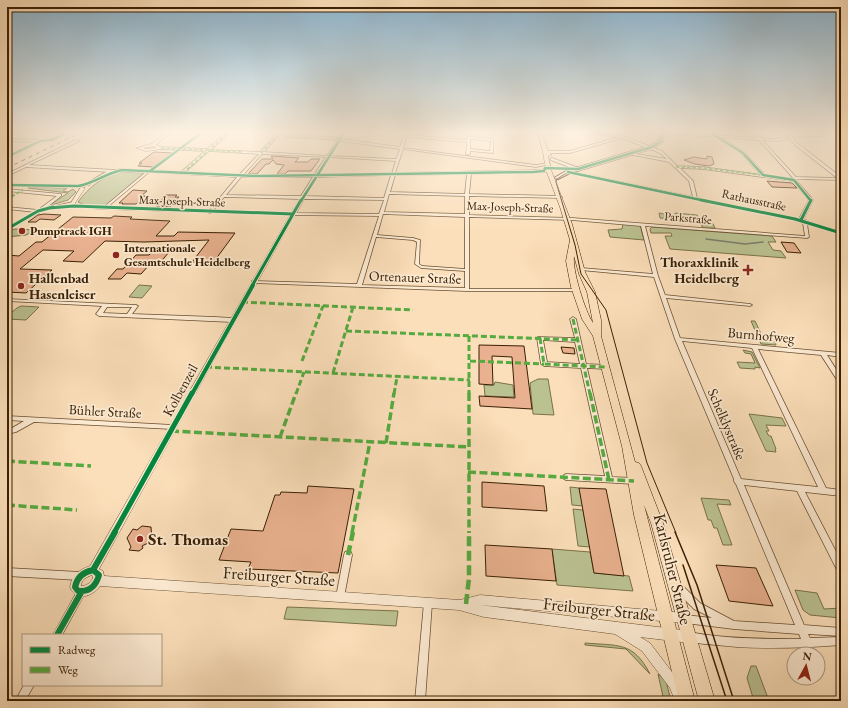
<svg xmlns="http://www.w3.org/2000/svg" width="848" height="708" font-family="'EB Garamond',serif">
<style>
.green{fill:#bbc292;stroke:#7a714b}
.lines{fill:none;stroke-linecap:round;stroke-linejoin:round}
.stream{stroke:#777e6d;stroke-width:1.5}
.building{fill:#e9b18f;stroke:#3a2004}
.minor-casing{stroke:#6a5032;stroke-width:1.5}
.tertiary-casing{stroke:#6a5032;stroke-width:1}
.secondary-casing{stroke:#3a2004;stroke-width:2}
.primary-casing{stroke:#3a2004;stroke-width:1}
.minor{fill:#fcead2;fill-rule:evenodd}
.tertiary{fill:#fcead2;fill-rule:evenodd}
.secondary{fill:#fcead2;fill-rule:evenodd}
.primary{fill:#fbdfba;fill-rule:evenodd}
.tram-far1{stroke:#3a2004;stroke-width:1}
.tram{stroke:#3a2004;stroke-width:1.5}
.rail{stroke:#3a2004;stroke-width:1;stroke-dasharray:4 4;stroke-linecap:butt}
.quiet-far3{stroke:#55aa40;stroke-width:2;stroke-dasharray:3.5 2;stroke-linecap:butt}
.quiet-far2{stroke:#55aa40;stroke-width:3;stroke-dasharray:6 3;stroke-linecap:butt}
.quiet-far1{stroke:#55aa40;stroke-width:3.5;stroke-dasharray:8 3.5;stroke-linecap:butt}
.quiet{stroke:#55aa40;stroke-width:4.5;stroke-dasharray:10 4.5;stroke-linecap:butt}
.cycleway-far4-casing{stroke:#fcead2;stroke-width:4}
.cycleway-far3-casing{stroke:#fcead2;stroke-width:5}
.cycleway-far2-casing{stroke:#fcead2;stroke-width:6}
.cycleway-far1-casing{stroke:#fcead2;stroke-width:8}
.cycleway-casing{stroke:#fcead2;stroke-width:8}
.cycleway-far4{stroke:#00873e;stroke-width:2.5}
.cycleway-far3{stroke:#00873e;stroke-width:3}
.cycleway-far2{stroke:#00873e;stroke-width:4}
.cycleway-far1{stroke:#00873e;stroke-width:5}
.cycleway{stroke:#00873e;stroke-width:6}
.poi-dot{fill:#8f2418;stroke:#fcead2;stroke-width:1.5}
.labels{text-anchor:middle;stroke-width:3.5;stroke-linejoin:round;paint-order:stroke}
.far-street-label{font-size:12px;fill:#3a2004;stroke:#fcead2}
.far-poi-label{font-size:12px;font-weight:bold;fill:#3a2004;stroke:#fcead2;text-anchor:start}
.poi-label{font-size:14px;font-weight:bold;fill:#3a2004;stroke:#fcead2;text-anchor:end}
.street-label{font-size:14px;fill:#3a2004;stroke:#fcead2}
.near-poi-label{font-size:17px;font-weight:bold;fill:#3a2004;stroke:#fcead2;text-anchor:start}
.near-street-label{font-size:17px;fill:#3a2004;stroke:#fcead2}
</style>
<rect width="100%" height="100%" fill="#fbdfba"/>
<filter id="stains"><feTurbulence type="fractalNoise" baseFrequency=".005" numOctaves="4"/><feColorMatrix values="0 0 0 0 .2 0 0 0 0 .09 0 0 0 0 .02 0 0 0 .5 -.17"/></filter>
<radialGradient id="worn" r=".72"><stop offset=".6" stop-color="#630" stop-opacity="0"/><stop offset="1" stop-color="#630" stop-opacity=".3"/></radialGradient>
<path class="green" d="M287,134L338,137L336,140L284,137Z
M119,172L144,173L105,206L85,205L78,202C89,187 102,177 119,172Z
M29,187L67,188L63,191L68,192L73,189L76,192L68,200L48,206L68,193L28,188Z
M659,213L675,216V213L697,215L699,218L704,219L706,221L712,222L715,228H703L700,222L660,218Z
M623,224L640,225L644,240L610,237L608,230L622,229Z
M652,227L772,236L776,242H768L773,250L781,251L786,258L670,249L665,236H672L671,233H651L650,229Z
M14,229L36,230L26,235L7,237V233Z
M139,285L152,286L142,298L129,297Z
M21,306L39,307L26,320L7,319V316L17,308Z
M751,321H755L764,340L775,341L776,345L761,344Z
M743,350L752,352L760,368L755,367V369L740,368L737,362L755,363L751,354L745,353Z
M538,379H548L554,415L533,414L530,383Z
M495,382L513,385L514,397L485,396L484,385H494Z
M749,414L782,418L786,426L766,425L769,431H766L769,436H771L776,449H775L776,452L766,451Z
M570,487L579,488L583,506L572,505Z
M701,498L729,500L731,505L717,504L732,545H723L717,528H714L711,520H708Z
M573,509L583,510L590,547L578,546Z
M552,549L590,552L594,573L629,576L633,591L557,585Z
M795,590L817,593L824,609L841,608V618L810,615L803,610Z
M287,607L398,611L396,626L284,619Z
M585,643C618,646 633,641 650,674L626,649L585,645Z
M751,666H756L769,701H754L747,678Z
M658,674L666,681L671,701H664Z"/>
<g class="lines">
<path class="stream" d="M706,239L745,244L763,242"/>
</g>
<path class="building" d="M154,152L172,153L153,167L138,166L142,163H139Z
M271,156L299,158L295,162H308L311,159H320L311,171H288L285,174H277L284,165L276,164L273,160L269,164H266L257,174H248L262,159H273Z
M707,156L712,157L714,164L709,166L695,164L684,160L694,157L707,159Z
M767,181L792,183L797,188L772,187Z
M133,190L147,191L141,196H145L136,204H122L123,203H119Z
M166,195H177L175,197H179L170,207L156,206Z
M44,214L61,215L54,220L40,219L36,222H28L38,215Z
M114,216L132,217L130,219L170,221L156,236H174L178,232L235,233L213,263L192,262L209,240L144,242L105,241L83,262L63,261L74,251L43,250L20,269L52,270L26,293L7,292V255L19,256L36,242H42L73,217L111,218Z
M781,242L794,243L801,253L787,252Z
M153,251L169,252L160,263H151L141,274L127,273L121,279H108L117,269H123L136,255H149Z
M479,345L524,346L532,409L480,406L479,396L515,398L512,357L492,356L493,385L479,384Z
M561,347L574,348L575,354L563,353Z
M482,482L544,486L547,511L482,507Z
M308,486L354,489L338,573L248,569L251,562L219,560L231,529L263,531L275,495H280L281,492L307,493Z
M579,488L606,489L624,576L594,573Z
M142,526L151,527L152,541L142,546L143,548L139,551L129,550L131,547L127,538L133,529L137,530Z
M485,545L552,549L556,581L486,576Z
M716,565L756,568L773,606L729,601Z"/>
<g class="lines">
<g class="minor-casing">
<path id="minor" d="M10,133H14L7,136V134Z
M63,133H67L52,141L41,142L7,158V156L36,142L7,141V139L39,140L50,139Z
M168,133H171L155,145L161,147L207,149L226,133H229L211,150L260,152L278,133H281L264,152L327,156L342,133H345L341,139L400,147L405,133H407V135L467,140L468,133H470V137L493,139V153L470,151V154L468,155L466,154L467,142L406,137L403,148L536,165L548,163L550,164L536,167L403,149L395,173L550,170H551V172L471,174L469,194L560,196L562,197L560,198L469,196V215L572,218L805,236L803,223L794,220L566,172L568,171L693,197L689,181L669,162L628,154L630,153L667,159L660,153L622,138L570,153H546L544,152L546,151H570L618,137L595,133H602L620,136L619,133H622L623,136L662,151L677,166L703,167L761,175L742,154L717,137L661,133H678L756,138L751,133C756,133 758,137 762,138C771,140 780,139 789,137L786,133H789L790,135L820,134V136H819L792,137L797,143L841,177V180L794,179L759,140L721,137L744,152L765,175L795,179L813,200L803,220H806L807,221L841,232V234L807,224L809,237L807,238L645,226L658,276L665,295L750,304L752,305L750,306L666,298L680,338L841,353V357L827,355L841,377V384L839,383L821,355L758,349L826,488L841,490V496L805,492L841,561V573L838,572L797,491L744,485L804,625L841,628V636L808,634L810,638L841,637V645C800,648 758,650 717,645C708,644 696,644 687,640L686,637L687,634C693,631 702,635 708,635C739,639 770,639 801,639L799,634L734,629L685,623L682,622L681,619L682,616L685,615L712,618L694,609L676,591L675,588L676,585L679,584L682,585L700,603L734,621L795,625L736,484L735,483L734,481V479L675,339L654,277L581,270L579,269L581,268L653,274L641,226L572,220L469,217V289H578V291H467L254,283L252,282V281L357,284L379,216L292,215L291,214L300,199L224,197L211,213H209V211L237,177L149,172L105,209H104V207L146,172L122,171L108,174L88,185L86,184L87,183L106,172H109L26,167L7,176V174L76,140L80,141L77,142L29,165L115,170L122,169L181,172L205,151L161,149L146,151L137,148L152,144ZM790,138L795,145L837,178L796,177L762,140L779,141ZM470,139L491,141L490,151L470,149ZM340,141L400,149L396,159L330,156ZM153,146L157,148L146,149L143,148ZM209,151L259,154L239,175L185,172ZM262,154L326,157L314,175H243ZM329,157L396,161L392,173L317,175ZM680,168L703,169L793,181L809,200L799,219L697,198L693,181ZM467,174L465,194L390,192L395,175ZM391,175L384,198L305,196L316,177ZM241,177H313L301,196L226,195ZM389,194L465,196V214L384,212ZM304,199L384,200L379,214L296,213ZM383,214L465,217V269L422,266L419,264L420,240L413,238L377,235ZM376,237L413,240L417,242L415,264L421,268L465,271V288L362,285ZM682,341L752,348L818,487L741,479Z
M552,158L579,168L580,169L577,170L551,160L550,159Z
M7,189L61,194V196L46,208L73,202L75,203L42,211L7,230V227L35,212L7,209V207L38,210L57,196L7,191Z
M7,299L136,305L138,306L132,314L215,317L232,318L235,320L232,322L99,316L96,314L102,306L7,301ZM107,307H132L127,314L103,313Z
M573,317L576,319L586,364L606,365L609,367L606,369L587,368L612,477L634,478L636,479L637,481L636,483L634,484L566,480L564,479L563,477L564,475L566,474L605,476L581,368L544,366L541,364L537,338L538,337L575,338L570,319ZM543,340L575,342L580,364L547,362Z
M7,416L172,425H174L175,427L174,429H172L34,422L16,432L7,434V430L12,428L24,421L7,420Z
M348,551L351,552L352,555L344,597L343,600L340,601L337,600L336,597L344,555L345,552Z
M7,568L79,572L82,573L83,576L82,579L79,580L7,576Z
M82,587L85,588L86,591L62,635H53L79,588Z
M428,599L431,600L432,603L425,701H415L424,603L425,600Z
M24,685H34L25,701H15Z"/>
</g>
<g class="tertiary-casing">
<path id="tertiary" d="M88,183L90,184V185L78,187L7,186V184L78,185Z
M81,187L85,188L75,203L76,205L100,207L293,213L295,214L210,367L99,569L103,571L104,576L460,600L480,595L684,613L688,614L689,618L688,622L684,623L480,605L690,631L694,633L696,637L694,641L690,643L640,637L650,643L678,680L687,701H675L670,688L642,651L615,634L484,617L459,610L100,586C92,597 76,602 70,587C72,575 79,570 90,566L290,215L100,209L72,207L71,203ZM92,575L93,578C90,583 87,586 81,586C81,580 86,577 92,575Z"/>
</g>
<g class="secondary-casing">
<path id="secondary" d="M660,133H664L662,142L654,148L570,173L558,179L554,178L566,171L650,146L658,141Z"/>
</g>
<g class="primary-casing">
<path id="primary" d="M538,133H542L548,151L552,155L548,156L551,170L572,224L585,272L595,292L601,320V336L635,462L639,463L641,466L663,523L715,701H699L651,523L644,505L695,701H679L634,515L622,446L593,336L582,319L571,287L566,261L570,240L560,207L546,170L543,152ZM574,256L579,274L587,292L593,323C585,311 572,270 574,256Z"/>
</g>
<use href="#minor" class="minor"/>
<use href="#tertiary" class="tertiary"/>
<use href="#secondary" class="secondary"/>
<use href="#primary" class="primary"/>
<path class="tram-far1" d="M663,133L661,141L655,146L565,174L557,179L556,182L575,245L581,274L606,310L647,463L676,533"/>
<path class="tram" d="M675,532L697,585L734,701
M683,565L727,701"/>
<path class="rail" d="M7,168L80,133"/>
<path class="quiet-far3" d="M161,148L243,152
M261,153L279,134
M676,167L703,168L763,175
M183,173L228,133
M7,199L23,190"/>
<path class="quiet-far2" d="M242,302L413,310
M573,319L590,394
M346,331L578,340
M469,336V394
M540,338L544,364L606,367
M302,361L323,306
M470,361L544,364
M206,367L470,380
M333,373L353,307
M296,394L304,372
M394,394L397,377"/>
<path class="quiet-far1" d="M469,393V533
M590,393L609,480
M171,431L469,447
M280,437L296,393
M386,443L394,393
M7,461L91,466
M468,472L634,481
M7,505L77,510
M352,533L370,442"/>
<path class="quiet" d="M348,555L353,532
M466,604L469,578V532"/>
<g class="cycleway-far4-casing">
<path id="cycleway-far4" d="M711,133L743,153L763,175L794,180L811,201
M7,157L40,141L51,140L66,133
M150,171L201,133
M568,172L706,201
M7,185L78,186C95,183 104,174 122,170L258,176L533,172L544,171L545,168L578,169L652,147L660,142L662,133
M301,201L344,133"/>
</g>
<g class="cycleway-far3-casing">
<path id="cycleway-far3" d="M701,200L795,219L841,233
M49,208L74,206L293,214
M801,220L811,200
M7,229L38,211L53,207
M252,286L301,200"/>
</g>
<g class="cycleway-far2-casing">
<path id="cycleway-far2" d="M192,394L253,285"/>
</g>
<g class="cycleway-far1-casing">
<path id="cycleway-far1" d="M114,533L192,393"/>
</g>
<g class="cycleway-casing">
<path id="cycleway" d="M93,570L115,532
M93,570L99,575C96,586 89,592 78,591L75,587C77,577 83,572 93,570Z
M57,635L82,591"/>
</g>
<use href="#cycleway-far4" class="cycleway-far4"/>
<use href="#cycleway-far3" class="cycleway-far3"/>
<use href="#cycleway-far2" class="cycleway-far2"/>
<use href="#cycleway-far1" class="cycleway-far1"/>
<use href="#cycleway" class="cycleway"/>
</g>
<linearGradient id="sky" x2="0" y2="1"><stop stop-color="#8bb7d3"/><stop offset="0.57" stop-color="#fdf1e0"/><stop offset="1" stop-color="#fdf1e0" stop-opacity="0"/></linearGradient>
<rect width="848" height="232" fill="url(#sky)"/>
<g class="poi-dot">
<circle cx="22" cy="231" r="4"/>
<circle cx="116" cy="255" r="4"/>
<path d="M746 264h4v4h4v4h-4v4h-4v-4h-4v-4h4z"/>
<circle cx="21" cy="286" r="4"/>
<circle cx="140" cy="539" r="4"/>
</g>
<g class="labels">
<g class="far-street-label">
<text transform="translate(754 200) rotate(12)" y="4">Rathausstraße</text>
<text transform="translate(182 201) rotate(2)" y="4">Max-Joseph-Straße</text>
<text transform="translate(510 207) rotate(2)" y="4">Max-Joseph-Straße</text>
<text transform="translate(688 218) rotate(5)" y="4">Parkstraße</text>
</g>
<g class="far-poi-label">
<text x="30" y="235">Pumptrack IGH</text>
<text x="124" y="252">Internationale<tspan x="124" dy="14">Gesamtschule Heidelberg</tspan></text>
</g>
<g class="poi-label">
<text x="739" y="267">Thoraxklinik<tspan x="739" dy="16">Heidelberg</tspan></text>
<text x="29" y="283" text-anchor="start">Hallenbad<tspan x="29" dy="16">Hasenleiser</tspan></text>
</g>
<g class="street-label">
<text transform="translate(415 277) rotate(2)" y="5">Ortenauer Straße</text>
<text transform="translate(761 335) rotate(5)" y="5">Burnhofweg</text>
<text transform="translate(180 390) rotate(-61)" y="5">Kolbenzeil</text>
<text transform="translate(105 411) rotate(3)" y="5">Bühler Straße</text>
<text transform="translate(727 424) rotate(67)" y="5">Schelklystraße</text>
</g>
<g class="near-poi-label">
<text x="148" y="545">St. Thomas</text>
</g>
<g class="near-street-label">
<text transform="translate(673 569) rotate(76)" y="6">Karlsruher Straße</text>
<text transform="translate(279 576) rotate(4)" y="6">Freiburger Straße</text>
<text transform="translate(599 609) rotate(6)" y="6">Freiburger Straße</text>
</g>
</g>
<rect width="848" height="708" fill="none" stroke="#fbdfba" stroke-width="24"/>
<rect x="8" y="8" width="832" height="692" fill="none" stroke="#3a2004" stroke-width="2"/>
<rect x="12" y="12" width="824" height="684" fill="none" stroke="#3a2004"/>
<rect x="22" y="634" width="140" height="52" fill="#fcead2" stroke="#ae9980"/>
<rect x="30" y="647" width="20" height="6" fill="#00873e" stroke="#ae9980"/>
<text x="58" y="654" font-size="12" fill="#3a2004">Radweg</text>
<rect x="30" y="667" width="20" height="6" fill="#55aa40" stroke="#ae9980"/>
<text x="58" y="674" font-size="12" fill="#3a2004">Weg</text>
<g transform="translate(806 666) rotate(7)"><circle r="19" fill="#fcead2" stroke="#ae9980"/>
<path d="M0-3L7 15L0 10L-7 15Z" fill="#8f2418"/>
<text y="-6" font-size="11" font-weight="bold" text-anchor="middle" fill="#3a2004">N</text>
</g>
<rect width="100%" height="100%" filter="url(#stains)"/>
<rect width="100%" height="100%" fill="url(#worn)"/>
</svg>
